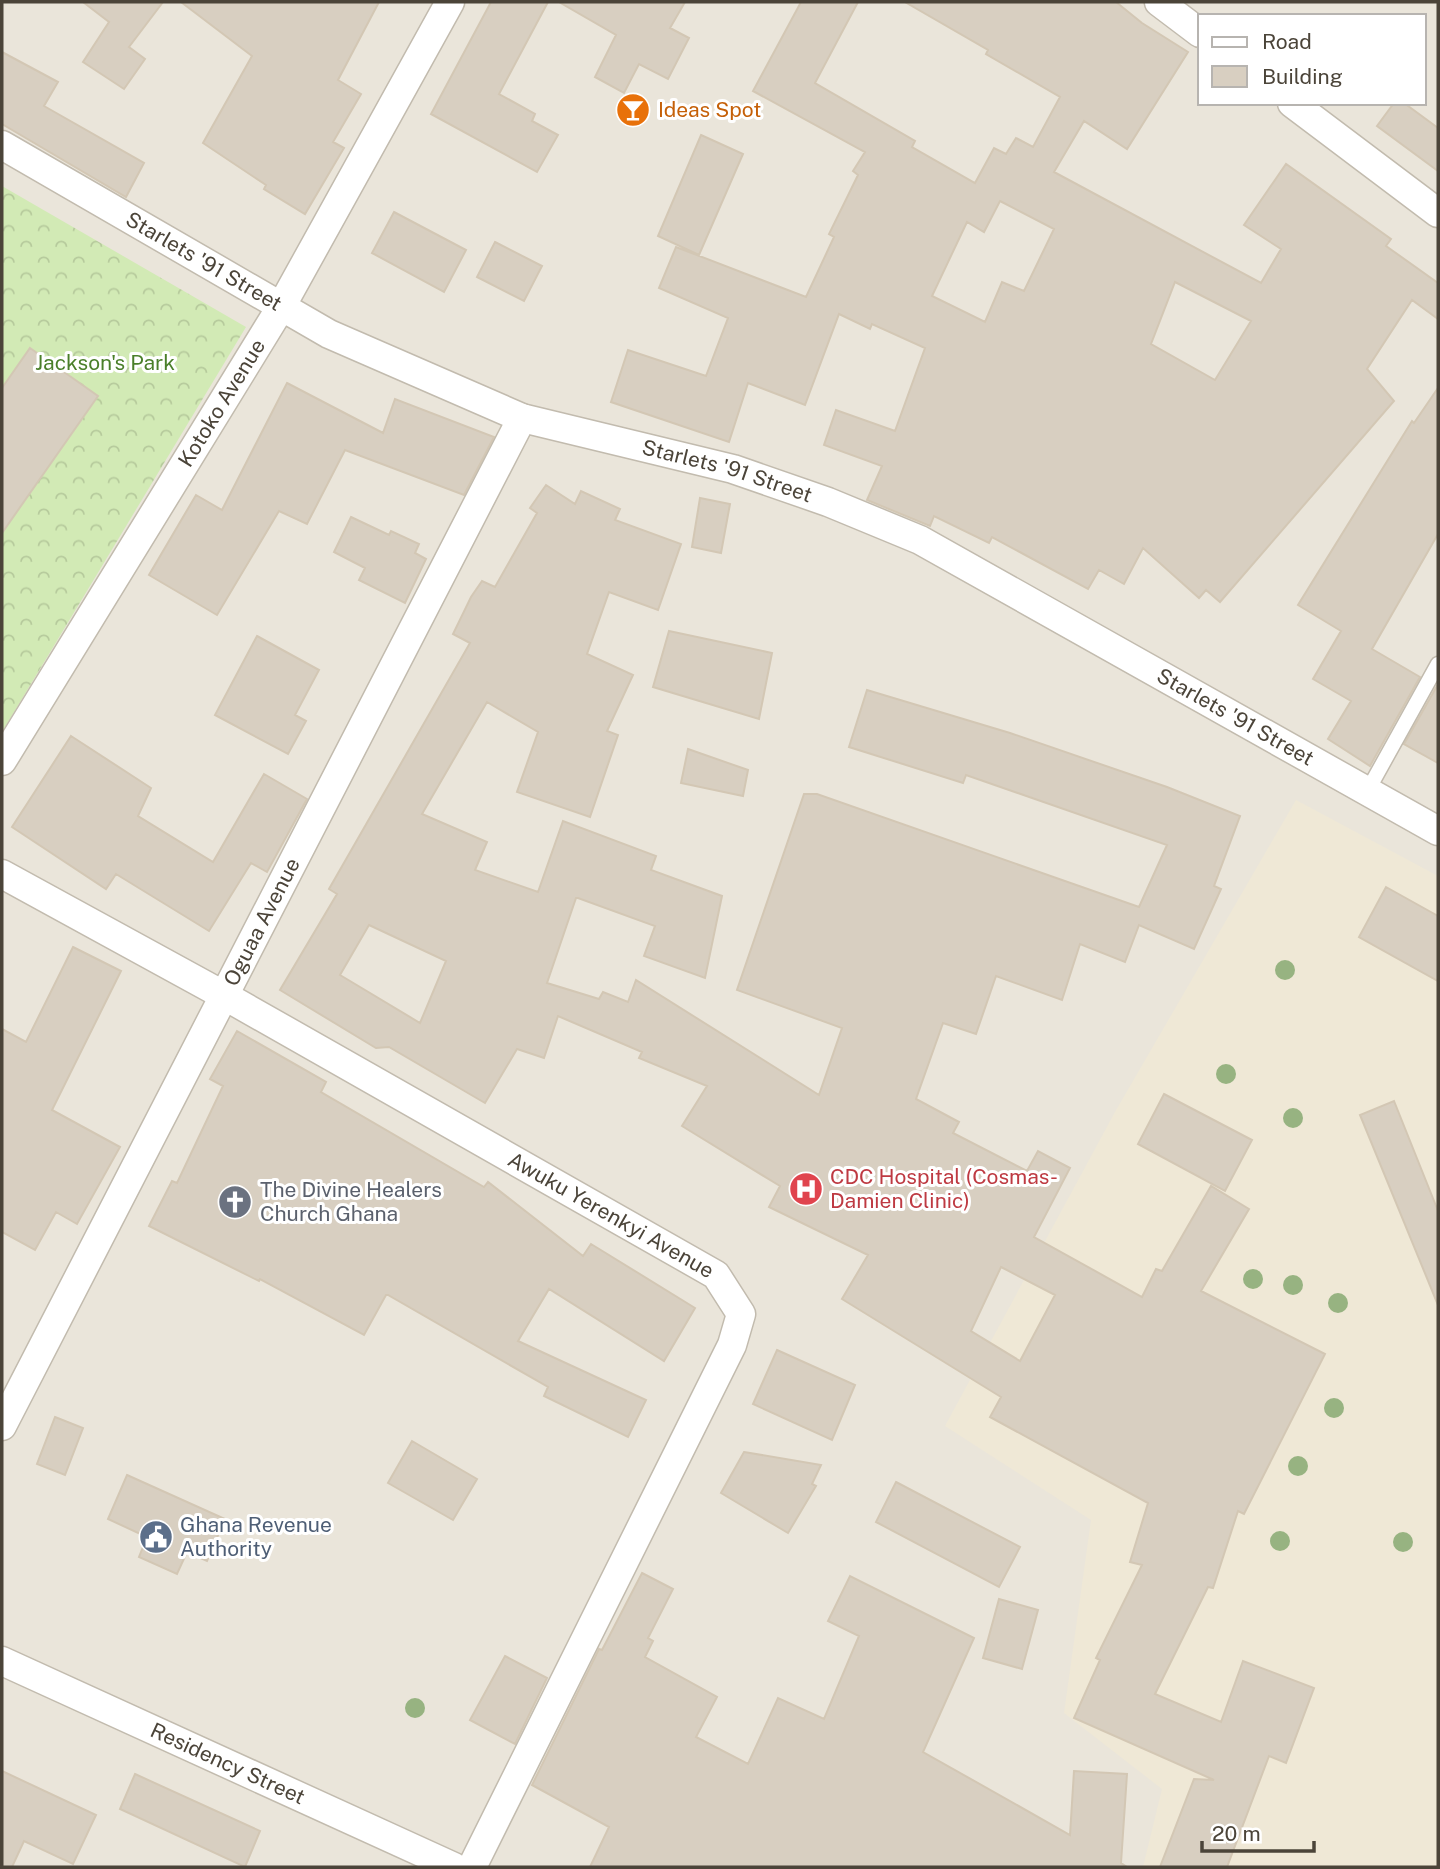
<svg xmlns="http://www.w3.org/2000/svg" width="1440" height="1869" font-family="'Public Sans',sans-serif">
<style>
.residential{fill:#eae5da;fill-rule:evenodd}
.education{fill:#efe8d6}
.forest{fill:url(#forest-crowns)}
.building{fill:#d8cfc1;stroke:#d3c7b4;stroke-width:2;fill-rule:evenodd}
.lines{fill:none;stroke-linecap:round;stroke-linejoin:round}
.service-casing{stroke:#c2bbae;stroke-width:17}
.minor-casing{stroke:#c2bbae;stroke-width:31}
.service{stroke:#fff;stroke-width:14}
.minor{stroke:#fff;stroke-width:28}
.tree{fill:#97b381}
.labels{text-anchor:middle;stroke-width:6;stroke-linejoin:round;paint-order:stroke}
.food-label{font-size:21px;fill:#c56008;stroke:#fff;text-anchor:start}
.street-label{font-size:21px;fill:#4b4439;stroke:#fff}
.park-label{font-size:21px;fill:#4a7f2a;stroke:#fff}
.health-label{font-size:21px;fill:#be3a42;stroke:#fff;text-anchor:start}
.worship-label{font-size:21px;fill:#5b616d;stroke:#fff;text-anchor:start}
.service-label{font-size:21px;fill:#4e5e75;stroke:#fff;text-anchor:start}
</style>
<defs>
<pattern id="forest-crowns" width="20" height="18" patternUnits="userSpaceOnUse" patternTransform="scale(1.75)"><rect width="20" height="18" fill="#d2eab5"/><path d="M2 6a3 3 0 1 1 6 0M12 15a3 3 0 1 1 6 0" fill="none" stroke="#b6ca9c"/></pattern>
</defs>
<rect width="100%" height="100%" fill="#f6f3ec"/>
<path class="residential" d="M2,2H1438V1867H2ZM1200,16H1424V103H1200Z"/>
<path class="education" d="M1296,800L1438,876V1867H1143L1162,1789L1064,1713L1091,1520L945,1426L1115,1112Z"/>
<path class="forest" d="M2,186L246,327L2,732Z"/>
<path class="building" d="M83,2H163L129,47L145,59L124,89L83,62L109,22Z
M181,2H379L338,80L361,94L333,142L344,148L305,214L264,189L266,185L203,143L252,56Z
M491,2H548L499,94L535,114L532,121L558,135L537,172L431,114Z
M559,2H685L670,28L689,38L668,79L639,64L624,93L595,77L616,35Z
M801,2H858L815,83L915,141L912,147L975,183L994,148L1006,154L1016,138L1033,147L1060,97L986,54L988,50L905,2H1116L1142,23L1188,52L1127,149L1084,121L1054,172L1261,283L1281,249L1244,225L1286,164L1391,239L1386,246L1438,283V319L1412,300L1367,369L1394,401L1220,602L1206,590L1199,598L1143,548L1124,584L1099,570L1088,589L992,537L989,543L934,516L930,526L867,500L882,466L824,445L836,410L895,431L925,348L872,324L870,329L839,314L805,405L748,383L729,442L611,402L628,350L706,376L728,318L659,288L676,247L806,297L834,237L829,234L858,175L853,171L865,152L753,91ZM1000,201L1054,229L1024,291L1002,282L985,322L932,296L967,222L984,232ZM1175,282L1251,321L1215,380L1151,344Z
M2,52L58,82L44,106L144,163L126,197L2,124Z
M1394,103H1404L1438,128V171L1377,126Z
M701,135L743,154L699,255L658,236Z
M394,212L466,250L444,292L372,253Z
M495,242L542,266L524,301L477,277Z
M30,348L98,396L2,533V388Z
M287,383L383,433L395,399L494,437L464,495L345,450L307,524L279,511L217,615L149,575L196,495L222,510Z
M1438,388V534L1372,649L1420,677L1370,766L1328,739L1351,701L1313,679L1341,631L1298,605L1412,421L1414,423Z
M546,485L575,504L581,491L620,509L615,520L681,544L658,610L609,592L587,654L633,675L607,731L618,735L590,817L517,792L538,732L487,702L422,814L487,842L475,870L538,892L563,821L656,856L651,870L722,896L705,978L644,956L655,926L578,898H576L547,983L599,999L603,992L628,1002L636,980L819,1095L842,1028L737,990L804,794H817L1139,907L1167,845L966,775L963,783L849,747L867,690L1010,733L1167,787L1240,816L1214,886L1221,889L1194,949L1139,925L1125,962L1080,944L1062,1000L996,976L976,1034L943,1023L916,1099L959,1122L953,1133L1027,1171L1038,1151L1070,1168L1034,1237L1142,1297L1156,1269L1162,1271L1211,1186L1249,1209L1201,1291L1325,1354L1244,1514L1238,1511L1213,1588L1208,1587L1155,1694L1221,1722L1243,1661L1314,1688L1286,1763L1269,1756L1227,1867H1160L1194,1779L1214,1780L1074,1718L1100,1660L1096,1658L1142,1565L1130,1562L1148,1503L990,1417L1001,1397L842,1299L868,1255L769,1207L780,1186L682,1126L707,1086L639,1058L642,1052L558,1016L544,1058L517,1049L485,1103L389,1047L376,1048L280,990L337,894L329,889L470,643L453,634L471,597L482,581L495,587L537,513L530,508ZM369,925L446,961L420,1023L340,975ZM1001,1267L1055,1295L1020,1361L971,1331Z
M700,498L730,504L721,553L692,547Z
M351,517L389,535L391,531L419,544L415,553L426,559L405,603L359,580L365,568L334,552Z
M669,631L772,653L759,719L653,687Z
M257,636L319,670L295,715L306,721L288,754L215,715Z
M1437,686L1438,687V763L1404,744Z
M71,736L151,788L138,816L213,862L264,774L307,799L267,872L251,863L209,931L116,874L106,889L12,827Z
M688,749L748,770L743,796L681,783Z
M1386,887L1438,916V981L1359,937Z
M73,947L121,971L52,1110L120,1147L77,1224L56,1212L35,1250L2,1232V1029L26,1042Z
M237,1031L326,1082L321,1092L484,1187L488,1182L583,1256L591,1244L695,1308L664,1361L549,1289L518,1341L646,1400L628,1437L544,1396L548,1387L388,1295H386L364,1335L260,1279L259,1281L149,1226L172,1181L177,1183L223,1086L210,1079Z
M1164,1094L1252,1140L1225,1191L1138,1144Z
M1394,1101L1438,1211V1305L1360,1115Z
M777,1350L855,1385L832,1440L753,1404Z
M55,1417L83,1428L65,1475L37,1464Z
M412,1441L477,1479L453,1520L388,1483Z
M744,1452L821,1465L812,1484L816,1486L788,1533L721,1493Z
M127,1475L225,1519L207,1561L187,1552L177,1574L139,1557L147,1537L108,1519Z
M896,1482L1020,1547L999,1587L876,1522Z
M642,1573L673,1589L648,1638L653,1641L645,1657L717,1697L696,1737L748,1764L778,1698L824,1719L859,1636L828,1621L850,1576L974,1638L923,1752L1070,1835L1074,1771L1127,1774L1121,1863L1127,1867H590L609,1827L532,1785L599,1649L602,1650Z
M999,1599L1038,1610L1022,1669L983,1658Z
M505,1656L547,1678L515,1744L470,1720Z
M2,1771L96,1815L73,1864L24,1841L12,1867H2Z
M135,1774L260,1831L245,1867L120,1809Z"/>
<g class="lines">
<g class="service-casing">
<path id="service" d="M1368,790L1438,664"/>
</g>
<g class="minor-casing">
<g id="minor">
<path d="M1159,2L1200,33"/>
<path d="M1292,103L1438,213"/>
<path id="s1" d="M2,145L329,334L522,418L733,469L828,502L920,540L1438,831"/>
<path id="s2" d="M2,761L281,307L450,2"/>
<path id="s3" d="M2,874L225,996L716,1275L741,1314L732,1345L472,1867"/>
<path id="s4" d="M2,1426L522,418"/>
<path id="s5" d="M2,1661L454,1867"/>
</g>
</g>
<use href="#service" class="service"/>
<use href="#minor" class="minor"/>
</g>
<g class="tree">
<circle cx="1285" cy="970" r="10"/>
<circle cx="1226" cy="1074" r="10"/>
<circle cx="1293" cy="1118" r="10"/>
<circle cx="1253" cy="1279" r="10"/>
<circle cx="1293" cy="1285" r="10"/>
<circle cx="1338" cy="1303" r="10"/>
<circle cx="1334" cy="1408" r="10"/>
<circle cx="1298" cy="1466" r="10"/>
<circle cx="1280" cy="1541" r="10"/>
<circle cx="1403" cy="1542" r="10"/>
<circle cx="415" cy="1708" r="10"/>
</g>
<defs>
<g id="bar-disc" transform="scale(1.75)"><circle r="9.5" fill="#e8710a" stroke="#fff"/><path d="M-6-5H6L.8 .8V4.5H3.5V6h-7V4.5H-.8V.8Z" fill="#fff"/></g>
<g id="hospital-disc" transform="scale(1.75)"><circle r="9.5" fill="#e0444e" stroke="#fff"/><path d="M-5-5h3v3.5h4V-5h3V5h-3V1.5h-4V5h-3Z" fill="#fff"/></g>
<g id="church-disc" transform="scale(1.75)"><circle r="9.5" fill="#6b7280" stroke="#fff"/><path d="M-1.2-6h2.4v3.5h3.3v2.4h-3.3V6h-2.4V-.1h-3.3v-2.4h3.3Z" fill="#fff"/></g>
<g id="civic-disc" transform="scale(1.75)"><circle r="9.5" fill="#5c6f8a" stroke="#fff"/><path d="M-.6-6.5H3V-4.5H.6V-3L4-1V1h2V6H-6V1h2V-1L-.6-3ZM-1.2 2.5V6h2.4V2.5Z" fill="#fff"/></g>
</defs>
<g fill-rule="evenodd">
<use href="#bar-disc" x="633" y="110"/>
<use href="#hospital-disc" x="806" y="1189"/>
<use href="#church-disc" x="235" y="1202"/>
<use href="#civic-disc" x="156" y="1537"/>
</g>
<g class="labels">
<g class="food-label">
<text x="658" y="117">Ideas Spot</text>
</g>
<g class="street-label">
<text dy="7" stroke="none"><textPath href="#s1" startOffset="233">Starlets '91 Street</textPath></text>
<text dy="7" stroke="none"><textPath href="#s2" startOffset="420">Kotoko Avenue</textPath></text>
<text dy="7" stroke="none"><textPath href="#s1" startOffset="800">Starlets '91 Street</textPath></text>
<text dy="7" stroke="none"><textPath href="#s1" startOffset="1367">Starlets '91 Street</textPath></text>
<text dy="7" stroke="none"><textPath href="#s4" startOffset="567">Oguaa Avenue</textPath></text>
<text dy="7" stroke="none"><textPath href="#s3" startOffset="698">Awuku Yerenkyi Avenue</textPath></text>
<text dy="7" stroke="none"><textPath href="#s5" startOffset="248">Residency Street</textPath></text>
</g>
<g class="park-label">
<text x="105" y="370">Jackson's Park</text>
</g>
<g class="health-label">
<text x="830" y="1184">CDC Hospital (Cosmas-<tspan x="830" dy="24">Damien Clinic)</tspan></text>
</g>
<g class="worship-label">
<text x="260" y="1197">The Divine Healers<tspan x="260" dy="24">Church Ghana</tspan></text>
</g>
<g class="service-label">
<text x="180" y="1532">Ghana Revenue<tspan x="180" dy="24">Authority</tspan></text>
</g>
</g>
<rect width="1440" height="1869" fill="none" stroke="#4b4439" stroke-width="7"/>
<rect x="1198" y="14" width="228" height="91" fill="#ffffff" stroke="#b7b4b0" stroke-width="2"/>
<rect x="1212" y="37" width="35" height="10" fill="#ffffff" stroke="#b7b4b0" stroke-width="2"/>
<text x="1262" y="49" font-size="21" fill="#4b4439">Road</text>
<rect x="1212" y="66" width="35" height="21" fill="#d8cfc1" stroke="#b7b4b0" stroke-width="2"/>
<text x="1262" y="84" font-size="21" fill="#4b4439">Building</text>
<path d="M1202 1841v10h112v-10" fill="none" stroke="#4b4439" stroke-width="3.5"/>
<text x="1212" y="1841" font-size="21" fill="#4b4439" stroke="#ffffff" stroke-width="5" paint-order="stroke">20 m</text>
</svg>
